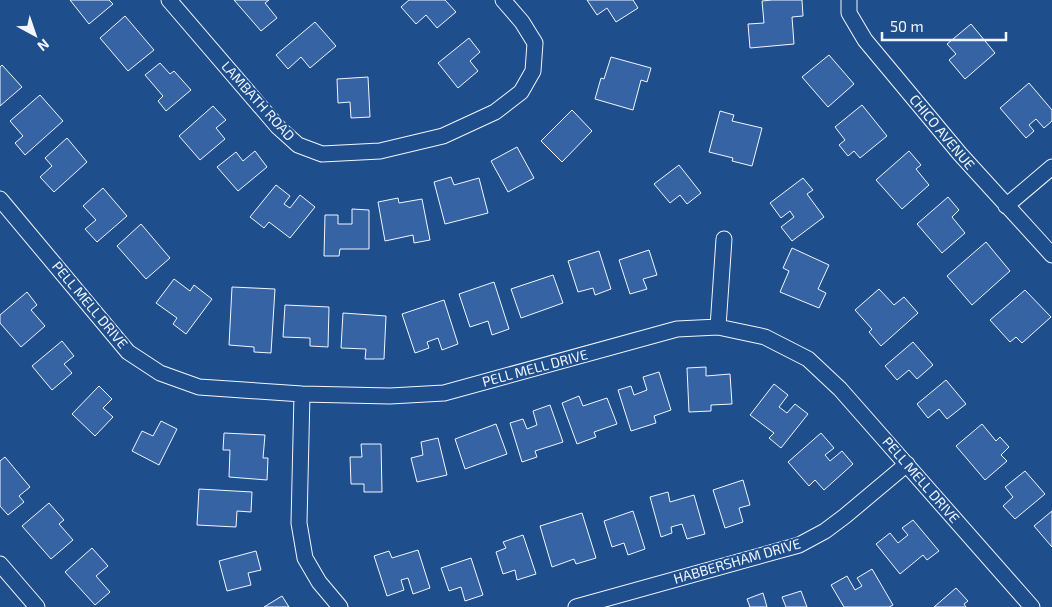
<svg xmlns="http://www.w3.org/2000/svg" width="1052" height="607" font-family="'Exo 2',sans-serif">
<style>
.building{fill:#3563a3;stroke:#f2f6ff}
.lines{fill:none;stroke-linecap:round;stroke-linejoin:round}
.street-casing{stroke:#f2f6ff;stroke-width:17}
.street{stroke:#1f4e8c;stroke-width:15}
.labels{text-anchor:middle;stroke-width:4;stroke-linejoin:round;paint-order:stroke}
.street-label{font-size:14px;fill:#f2f6ff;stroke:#1f4e8c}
</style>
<rect width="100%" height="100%" fill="#1f4e8c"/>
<path class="building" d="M70,0H109L113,4L89,24Z
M234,0H269L265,3L277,18L261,31Z
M409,0H445L456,12L437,28L426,15L416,24L401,7Z
M587,0H633L638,8L616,22L607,8L597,15Z
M772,0H802L803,16L792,17L794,44L750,48L748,24L764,23L762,1Z
M125,16L154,50L128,71L100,38Z
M315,22L336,46L310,68L301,57L288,69L276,55Z
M971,24L995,53L965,79L949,60L956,54L947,44Z
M469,38L480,52L470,61L478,71L458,88L438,63Z
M829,55L854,84L828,107L802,77Z
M611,57L651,68L647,82L641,80L633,110L595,99L601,78L604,79Z
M160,63L170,74L174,71L191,90L166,111L158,101L163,96L145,75Z
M2,65L22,87L0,106V67Z
M368,77L370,117L351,118L350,102L338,103L337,79Z
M1029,83L1052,110V121L1044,128L1036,119L1029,125L1034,131L1026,138L1000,108Z
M40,95L63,121L25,155L15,143L23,136L10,121Z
M862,105L887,136L860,158L854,151L848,156L839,145L845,140L835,127Z
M213,106L226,120L216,128L225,139L200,160L179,136Z
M572,110L592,131L562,162L541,141Z
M720,111L734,115L732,121L762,128L752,166L732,161L733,158L709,152Z
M67,138L87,162L54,192L40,177L52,166L45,158Z
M517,147L534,178L508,192L491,161Z
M255,151L267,167L238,191L217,167L236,152L243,161Z
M909,151L921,165L916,169L929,185L902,209L876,180Z
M679,165L701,193L687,204L680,195L670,203L654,184Z
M451,177L454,185L479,178L488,213L445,224L434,182Z
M803,178L813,190L807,194L824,217L792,241L781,227L794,217L790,211L781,218L770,203Z
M276,185L290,196L284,204L290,208L300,195L315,207L290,238L269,222L264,228L250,217Z
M103,188L127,216L97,242L85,229L96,220L83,206Z
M948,197L959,210L952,217L965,233L942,253L917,224Z
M398,198L399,203L422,199L430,240L414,243L413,235L385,241L378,202Z
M352,209L369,210V249H340L339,256H324L325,215H338V224H352Z
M141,224L170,258L146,279L117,246Z
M986,242L1010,271L972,305L947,276Z
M792,248L829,265L818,289L826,293L819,308L780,292L789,271L783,268Z
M649,250L657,275L643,279L647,289L630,294L619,260Z
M599,251L611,289L595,295L593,288L578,292L568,261Z
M553,275L563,303L521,318L511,289Z
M174,279L190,291L194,285L212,299L186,334L173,324L177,318L156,303Z
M494,282L509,329L492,335L488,321L470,327L459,294Z
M232,287L275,289L271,353L254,352V347L229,345Z
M879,289L894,305L904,297L918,313L881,346L869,332L872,329L855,310Z
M1025,290L1051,317L1022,343L1016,337L1010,342L990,320Z
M27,292L37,305L31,310L45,326L21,347L0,323V315Z
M444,300L458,344L442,350L438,338L427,342L429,348L415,353L402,314Z
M285,305L329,307L328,347L310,346V338L283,337Z
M343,313L386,316L384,359H365L366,349L341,348Z
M62,341L74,356L64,364L72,373L52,390L32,366Z
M913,342L933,365L917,379L909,370L897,380L885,366Z
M706,367V376L730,374L732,404L711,405V411L689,412L687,368Z
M659,372L671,410L654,416L656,423L631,431L618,390L631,386L634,395L647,390L643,377Z
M946,380L966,404L947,419L939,409L928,418L917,404Z
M774,384L788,395L779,407L787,413L795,404L808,414L781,448L769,438L774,433L750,415Z
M99,386L112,399L103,408L113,417L95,436L72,414Z
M579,396L583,406L607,398L617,424L594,432L596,437L577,444L562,403Z
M550,405L563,442L535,451L537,457L522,462L510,423L523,419L527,429L537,425L533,411Z
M161,421L177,429L159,465L132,451L142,431L153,436Z
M496,424L507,454L465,469L455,439Z
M982,424L996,441L1000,437L1009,447L1001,455L1007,461L985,480L956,446Z
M224,433L265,435L263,458H268L267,480L229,477L230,450H223Z
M821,433L834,448L825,455L830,461L842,451L853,464L824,490L815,480L809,486L788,462Z
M438,438L447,475L417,482L411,458L423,455L421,442Z
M361,444H381L382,492H364V484H351L350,457H362Z
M5,457L30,487L19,496L24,502L8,515L0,506V461Z
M1025,471L1045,494L1015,519L1003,506L1013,497L1005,487Z
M743,480L750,505L739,508L743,522L725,528L713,490Z
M199,489L252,492L251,512L237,511L236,527L197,525Z
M668,492L670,502L694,495L705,534L687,539L682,524L671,527L672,533L661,537L650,497Z
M49,503L64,520L59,524L73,540L51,559L22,526Z
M633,511L645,549L628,555L624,543L612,547L604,521Z
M1052,511V547L1034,526Z
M582,513L596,558L576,564L574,559L552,567L540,526Z
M913,520L939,551L927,560L923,555L900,574L876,544L890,533L898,543L908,535L902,528Z
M523,535L536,574L517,580L515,570L503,574L496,552L506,548L503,542Z
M92,548L108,566L96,576L110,592L95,605L65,572Z
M418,550L430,588L413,594L408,578L401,580L404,590L387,596L374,556L389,551L392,558Z
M256,551L261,570L248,573L251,585L227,591L219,561Z
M471,558L483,595L465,601L461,587L449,591L441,568Z
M872,569L893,605L889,607H844L831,585L847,576L855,590L862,586L857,578Z
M956,588L968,601L964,604L966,607H934Z
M801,591L807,607H786L782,597Z
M763,593L767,607H750L747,599Z
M282,596L289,607H264Z"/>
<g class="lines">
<g class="street-casing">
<path id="street" d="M169,0L278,127L298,145L322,154L380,151L443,136L495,112L521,92L533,71L535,43L522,22L503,0
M849,0V13L865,40L960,154L1052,255
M0,199L128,352L160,373L199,387L302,394L390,396L444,393L677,329L718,327L765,337L808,359L840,389L1032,607
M1006,206L1052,167
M718,327L724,239
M302,394L299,523L305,558L319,582L340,607
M0,564L37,607
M576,607L799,545L825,531L845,516L907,464"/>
</g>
<use href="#street" class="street"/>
</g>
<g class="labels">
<g class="street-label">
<text transform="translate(258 101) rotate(48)" y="5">LAMBATH ROAD</text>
<text transform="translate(942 132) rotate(50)" y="5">CHICO AVENUE</text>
<text transform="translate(90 305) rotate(50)" y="5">PELL MELL DRIVE</text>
<text transform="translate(535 368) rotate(-15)" y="5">PELL MELL DRIVE</text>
<text transform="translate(921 480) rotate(49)" y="5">PELL MELL DRIVE</text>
<text transform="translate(737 561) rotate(-16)" y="5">HABBERSHAM DRIVE</text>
</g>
</g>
<g transform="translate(35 35) rotate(140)" stroke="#1f4e8c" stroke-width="4" paint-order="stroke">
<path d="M0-4L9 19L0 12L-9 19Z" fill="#f2f6ff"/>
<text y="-8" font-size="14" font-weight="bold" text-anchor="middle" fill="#f2f6ff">N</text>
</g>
<path d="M882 32v8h124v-8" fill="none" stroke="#f2f6ff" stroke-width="2.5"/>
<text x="890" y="32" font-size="15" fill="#f2f6ff" stroke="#1f4e8c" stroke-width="4" paint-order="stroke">50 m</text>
</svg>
